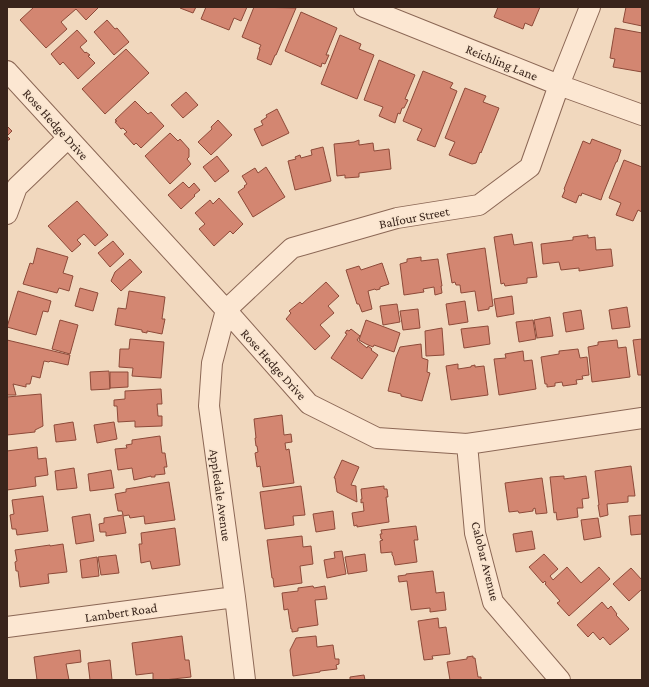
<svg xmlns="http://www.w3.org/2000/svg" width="649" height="687" font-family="'Crimson Pro',serif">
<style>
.building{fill:#d38671;stroke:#8d4a39}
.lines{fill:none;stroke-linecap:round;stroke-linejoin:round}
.minor-casing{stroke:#8b6755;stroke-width:22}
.minor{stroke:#fce7d2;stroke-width:20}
.labels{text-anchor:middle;stroke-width:3;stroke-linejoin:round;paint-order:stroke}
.street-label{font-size:13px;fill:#39241b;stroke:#f8e4ce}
</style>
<rect width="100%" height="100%" fill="#f1d8be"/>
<path class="building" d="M34,7H99L86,20L76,9L61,22L67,29L46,48L20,20Z
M181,7H196L193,13L180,8Z
M206,7H247L241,21L234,18L229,30L201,19Z
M254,7L296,8L276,55H275L271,65L257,59L260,49H259L261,45L242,37Z
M498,7H540L532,26L525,23L523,29L494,17Z
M626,7H642V26L623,22Z
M301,12L337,28L326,55H329L325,64L322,63L321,67L285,51Z
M107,20L115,29L117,28L129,42L114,55L94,32Z
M615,28L642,33V72L613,67L615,59L610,58Z
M77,30L87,41L80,47L85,53L86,52L90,55L88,56L95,63L78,79L63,62L60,65L51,54Z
M340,35L361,44L359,49L374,55L357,99L321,84Z
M126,49L149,73L105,114L82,89Z
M379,60L415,75L405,99L408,100L404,108H402L400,114L398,113L395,123L379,116L383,107L364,100Z
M423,71L453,83L450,88L457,91L435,147L417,140L422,129L403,121Z
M465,88L486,96L483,102L499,108L481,153L480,152L476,163L472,164L449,155L455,142L445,138Z
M186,92L198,105L183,118L171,105Z
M135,101L148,114L151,112L164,126L141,148L136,143L134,145L124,134L127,132L123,128L121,129L115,122L117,121L115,120Z
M277,109L289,133L262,146L254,129L263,125L261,121L267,117L266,115Z
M218,120L232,135L211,155L198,142L212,129L211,127Z
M7,126L12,131L7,136L10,139L7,141Z
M170,133L178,141L180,139L189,149V157L187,159L191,164L170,184L145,156Z
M592,139L621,150L617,162H616L603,194L601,200L582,193L581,196L579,195L576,203L562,197L565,190L564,189L583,141L590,144Z
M359,140V145L373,143L374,151L389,149L391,169L359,173V177L345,178V175L337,176L334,144L354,142Z
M323,147L331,181L295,190L288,161L296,159L295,157L300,155L301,158L312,155L311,150Z
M217,156L229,171L215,182L203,167Z
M624,160L642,167V212L638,210L633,221L616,215L621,203L609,198Z
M266,167L285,197L253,217L238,192L245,187L244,186L247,184L242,176L255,168L258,173Z
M183,182L189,188L194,183L200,190L194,195L195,196L181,209L168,195Z
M219,198L243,224L233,234L230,231L214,246L199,229L205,224L195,213L210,200L213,204Z
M77,201L108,235L95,246L84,234L77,240L81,244L72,252L48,226Z
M512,234L514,245L532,242L537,277L527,278V283L505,286L504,283L501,284L494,237Z
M588,235V238L595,237L596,250L611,249L613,266L579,271V268L561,270L559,262L543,264L541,244L573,240V237Z
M113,241L124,254L110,267L98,253Z
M37,248L68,257L63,273L73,276L69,291L59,288L57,293L23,284L30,263L33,264Z
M485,248L493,306L489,307V309L478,311L475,291L461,293L460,285H456L455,282L452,283L447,254Z
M421,257V261L438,259L442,286H441L442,293L435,295L434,287L423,289L424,292L404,295L400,264L407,262V259Z
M130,259L142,272L121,291L111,281L115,272Z
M382,263L389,284L380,287V289L376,290L375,289L368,291L372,309L362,312L359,304H357L346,270L359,266L361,270Z
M326,282L339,296L328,306L334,313L320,325L330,336L315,350L286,319L291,313L289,311L300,302L302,304Z
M80,288L98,293L93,311L75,306Z
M18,291L51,301L48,312L43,311L36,335L7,327Z
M129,291L165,297L162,319H165L162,334L147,331V333L142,332V330L115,325L118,308L126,309Z
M512,296L514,314L497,317L494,299Z
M465,301L468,322L449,325L446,304Z
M397,304L400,322L383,325L380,306Z
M627,307L630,327L612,329L609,310Z
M418,309L420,328L403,330L400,311Z
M581,310L584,329L566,332L563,313Z
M550,317L553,336L537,338L534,320Z
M60,320L78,325L70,354L52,349Z
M366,320L400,333L394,352L374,345L373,347L366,344L359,340Z
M533,320L536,339L519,342L516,322Z
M488,326L490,344L464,348L461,329Z
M442,328L444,355L426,356L425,331Z
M351,329L360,336L357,340L367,348L368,346L372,349L371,350L378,355L362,379L331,358L347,334L345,333L347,330L349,331Z
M130,339L164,342L161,378L132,376L133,368L119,367L120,349H129Z
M642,339V375H638L633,340Z
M7,340L70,355L68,365L50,361L49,362L44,361L40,378L32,376L30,384H26V387L13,384L16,395H7Z
M617,340L618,348L626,347L630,377L592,382L588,347L598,345V342Z
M421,344L422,358L428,360L427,372L430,373L422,401L401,396V394L388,391L396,357L400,347Z
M578,349L580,358L587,357L589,375L582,376L583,379L576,380L577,384L563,386L562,382L555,383V386L547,387V384H545L541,357L559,354V351Z
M523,351L524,361L532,360L536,389L499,395L494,359L506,358L505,354Z
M458,364V369L471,367V366L475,365V367L484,366L488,395L451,400L446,366Z
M109,371L110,389L91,390L90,372Z
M110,372H128V387L110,388Z
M161,389L162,404H157L158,416H162V426L135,427V421L118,422L117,406H114V400L125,399V391Z
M41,394L43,426L35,430V432L7,435V397Z
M282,415L284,435L291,434L292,442L285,443L286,450L289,449L294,483L263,487L260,466L257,467L255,453L258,452L257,446H256L255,438H256L254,419Z
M73,422L76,440L56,442L54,425Z
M114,422L117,439L97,443L94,425Z
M160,436L162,453H165L167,467H164L165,474L155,475V477H151V476L134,480L132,468L118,470L115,449L127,448L126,445L132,444V440Z
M37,447L38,459L46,458L48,475L35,477L36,486L7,490V451Z
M342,460L359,467L351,485L356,486V489L357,502L337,492L335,478H334Z
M631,466L635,496H628V502L607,504L608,515L600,517L598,505H599L595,471Z
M74,468L77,488L57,490L55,471Z
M111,470L114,488L90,491L88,474Z
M564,476V479L586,476L589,498L582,499L583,508H577L578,517L557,520L556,512L554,513L550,477Z
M542,478L547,513L536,514L535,508L533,509V511L519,513L518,511L509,512L505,483Z
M169,482L175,520L145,524L144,516L130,518L129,515L123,516L126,533L106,536V532H100L99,524L104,523V518L123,515L122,511H118L115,494L126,492V489Z
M301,486L305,515L293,516L294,525L265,529L260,492Z
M384,486V489H387L388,497H386L389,522L357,527V525L354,526L352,513L364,511L363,502L361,503V499H362L361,489Z
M43,496L48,531L17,535L16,529H12L10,515L14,514L12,500Z
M333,511L335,529L316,532L313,514Z
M90,514L94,541L76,544L72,517Z
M642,515V534L631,535L629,516Z
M598,518L601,537L584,540L581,520Z
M416,526L418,540H414L417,562L395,565L393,556L392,555V552L381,553L380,541L383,540L382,539H381L380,534H382L381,530Z
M175,528L180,565L152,569L150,561L141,563L139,544H142L141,533Z
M532,531L535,549L516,552L513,534Z
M302,536L303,547L311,546L313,564L300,566L302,583L274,587L273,578H272L267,540Z
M63,544L67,572L48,574L49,583L20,587L18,571H16L15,562L17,561L15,550L50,545V546Z
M342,551L346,574L327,578L324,560L335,558L334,552Z
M365,554L367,571L348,574L345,557Z
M544,554L558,569L550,576L553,580L567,567L581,583L599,567L610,579L569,616L557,603L560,601L545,584L546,583L545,581L543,583L529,567Z
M116,555L119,573L101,575L98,557Z
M97,557L99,576L82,578L80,560Z
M631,568L642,580V589L629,601L613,584Z
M433,571L436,593L444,592L446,610L430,612V608L411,610L407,581L399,582L398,576L406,575V574Z
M313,586L314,588L325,586L327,599L315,600L318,625L298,628V631L292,632V629H291L288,609L284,610L282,593L298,591V588Z
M602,602L608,609L611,606L617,614L616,615L629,629L610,645L603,637L600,640L593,632L588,637L577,625Z
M438,618L439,628L446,627L450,654L432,656L433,659L424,660L418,621Z
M182,636L185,660H189L191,677L164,680H153V673L136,675L132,643Z
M316,636L317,647L333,645L335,659H339V664L336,665L337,669L320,671V672L293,676L290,650L296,638Z
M80,650L81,662L66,664L69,680H37L34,657Z
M473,656V658H475L478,677H481V680H450L447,662L467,659V657Z
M110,660L112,680H90L88,663Z
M364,675L365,680H350V677Z"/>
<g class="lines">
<g class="minor-casing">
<path id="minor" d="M364,7L559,85L642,115
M7,71L226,310L309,404L377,438L467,444L642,418
M7,214L17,187L68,138
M467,444L475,533L493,602L560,680
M7,627L235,597
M245,680L235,597L209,406L212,363L226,310L292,248L397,218L479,205L530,167L559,85L590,7"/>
</g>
<use href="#minor" class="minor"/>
</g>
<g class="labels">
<g class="street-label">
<text transform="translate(502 62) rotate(22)" y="5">Reichling Lane</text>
<text transform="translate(56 124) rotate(48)" y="5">Rose Hedge Drive</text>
<text transform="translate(414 217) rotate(-11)" y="5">Balfour Street</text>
<text transform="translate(274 364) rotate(48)" y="5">Rose Hedge Drive</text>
<text transform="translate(221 495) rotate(82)" y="5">Appledale Avenue</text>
<text transform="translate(486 561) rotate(76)" y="5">Calobar Avenue</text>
<text transform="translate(121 612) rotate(-8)" y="5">Lambert Road</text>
</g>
</g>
<rect width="649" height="687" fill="none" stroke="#39241b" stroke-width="16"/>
</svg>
